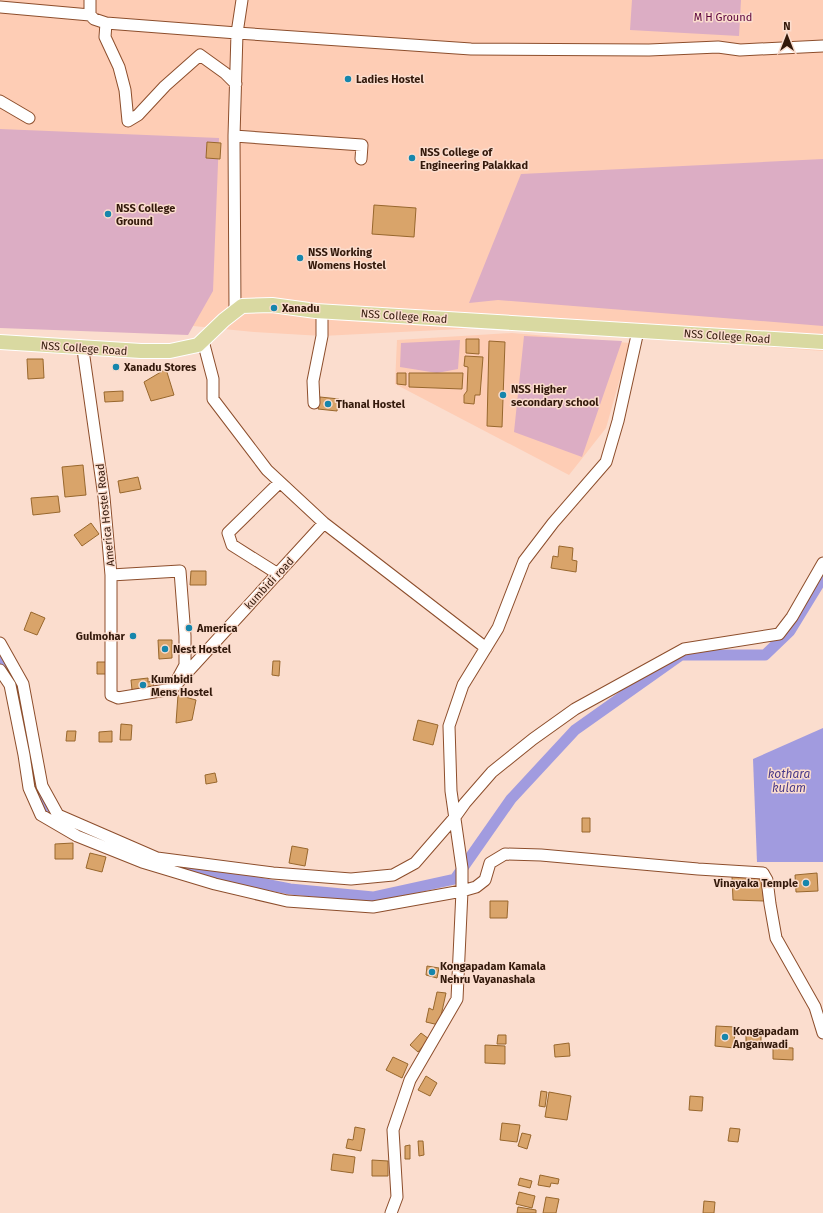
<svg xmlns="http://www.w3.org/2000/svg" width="823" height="1213" font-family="'Fira Sans',sans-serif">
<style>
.built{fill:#fecdb5}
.green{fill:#dcadc4}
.water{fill:#a19bdf}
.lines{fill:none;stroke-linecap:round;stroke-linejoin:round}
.canal{stroke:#a19bdf;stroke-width:11}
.building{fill:#d9a46a;stroke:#98672d}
.minor-casing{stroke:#8d4e2c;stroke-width:13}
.major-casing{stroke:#fff;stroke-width:16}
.minor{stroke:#fff;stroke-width:11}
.major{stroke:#d9d9a1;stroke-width:14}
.poi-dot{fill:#1686ac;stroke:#fbddce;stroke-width:1.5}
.labels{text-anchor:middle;stroke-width:3;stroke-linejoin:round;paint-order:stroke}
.park-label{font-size:11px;fill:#5a023c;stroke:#fbddce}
.poi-label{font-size:11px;font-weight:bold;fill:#33190b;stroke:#fbddce;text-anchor:start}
.street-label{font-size:11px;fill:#33190b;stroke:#fbddce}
.water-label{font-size:12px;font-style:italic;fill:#483989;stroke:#fbddce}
</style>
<rect width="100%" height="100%" fill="#fbddce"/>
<path class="built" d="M0,0H823V351L499,327L322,336L254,332L193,326L0,315Z
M512,333L630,343L606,428L569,475L395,384L397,340Z"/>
<path class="green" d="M632,0H741L739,36L630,30Z
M0,129L219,138L213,291L188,335L0,328Z
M823,159V326L498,300L469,303L521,174Z
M524,336L622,341L582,457L514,432Z
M460,340L458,369L437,373L400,367L401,343Z"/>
<path class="water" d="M823,728V862H757L753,759Z"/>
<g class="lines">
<path class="canal" d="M0,659L16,682L26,737L33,760
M43,793L50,814L61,821
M164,862L175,866L290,889L373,897L455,879L511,799L575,730L681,655H765L790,631L823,577"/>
</g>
<path class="building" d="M207,142L221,143L220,159L206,158Z
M374,205L416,208L414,237L372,234Z
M466,339H479V354L466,353Z
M489,341L505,342L502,427L487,426Z
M465,356L483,357L480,395H475L474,404L464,403V395L467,391L468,367L464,366Z
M27,359H43L44,378L28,379Z
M166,369L174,395L151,401L144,382Z
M397,373H406V385L397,384Z
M409,373H463L462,389L409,387Z
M123,391V401L105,402L104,392Z
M320,397L339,399L337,411L318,409Z
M83,465L86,495L65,497L62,467Z
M138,477L141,489L120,493L118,481Z
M58,496L60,512L33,515L31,498Z
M91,523L99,534L82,546L74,535Z
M559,546L573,548L572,560L577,561L576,572L551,568L553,556L558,557Z
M191,571H206V585H190Z
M31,612L45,618L37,635L24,630Z
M158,640H172V658L159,659Z
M273,661H280L279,676L272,675Z
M97,662H111V674H97Z
M148,678V682L153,681L154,688L132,690L131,680Z
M178,695L196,700L192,720L176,723Z
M418,720L438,725L433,745L413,740Z
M121,724L132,725L131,740H120Z
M67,731H76L75,741H66Z
M112,731V742H99V732Z
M215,773L217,782L206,784L205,775Z
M582,818H590V832H582Z
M73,843V859H55V844Z
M292,846L308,849L305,866L289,863Z
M90,853L106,857L102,872L86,868Z
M817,873L818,891L796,892L795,875Z
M732,876L761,878L764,901L733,900Z
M490,901H508L507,918H490Z
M427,966L439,968L437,978L426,975Z
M437,992L446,993L439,1025L426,1022L429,1008L433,1010Z
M716,1026L735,1027L734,1048L715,1046Z
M421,1033L429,1039L418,1052L410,1045Z
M746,1034L761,1035V1047L746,1046Z
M498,1035H506V1044H497Z
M569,1043L570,1056L555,1057L554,1045Z
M485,1045L505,1046V1064L485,1063Z
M773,1047L793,1048V1060L773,1059Z
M393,1057L408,1064L402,1078L386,1070Z
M426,1076L437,1083L430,1096L418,1090Z
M541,1091L547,1092L545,1107L539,1106Z
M549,1092L571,1096L567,1120L545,1117Z
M690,1096L703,1097L702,1111L689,1110Z
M502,1123L520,1125L517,1142L500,1140Z
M355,1127L365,1129L361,1151L346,1148L348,1139L353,1140Z
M730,1128L740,1129L738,1142L728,1141Z
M522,1133L531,1135L527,1149L518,1146Z
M418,1141H423L424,1155L419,1156Z
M410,1145V1159H405V1146Z
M333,1154L355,1157L353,1173L331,1170Z
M372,1160L388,1161V1176H372Z
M540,1175L559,1179L558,1184L551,1183L550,1187L538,1185Z
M520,1178L532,1181L530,1188L518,1185Z
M519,1192L535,1196L532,1208L516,1204Z
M546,1197L559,1199L556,1213H543Z
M704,1201L715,1202L714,1213H703Z
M518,1207L536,1210V1213H517Z"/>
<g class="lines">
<g class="minor-casing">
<path id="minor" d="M90,0V15L94,19L106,23L237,33L234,136L235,311
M242,0L237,33L471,49L649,50L718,47L740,50L823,46
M0,7L90,15
M106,23L105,37L119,67L125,90L128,121L138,115L165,86L200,55L225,73L236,84
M0,101L29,118
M234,136L362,145L361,159
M314,311L322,313V336L313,381L314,403
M203,341L213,379V399L267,470L324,523L486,648
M83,347L84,357L104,497L111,575L180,571L185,636V665L172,689L324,523
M278,574L232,545L228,533L280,482
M111,575V695L118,698L172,689
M0,643L23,684L42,786L58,815L157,858L273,873L351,879L393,875L415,863L455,817L465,803L492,772L533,739L575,709L684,649L779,634L792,617L823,563
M0,670L10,685L24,755L29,788L41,815L77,836L142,862L215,884L287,901L373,907L462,891L476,887L485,880L490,863L505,854L541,855L698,869L763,873L767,880L770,904L776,938L815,1007L823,1033
M391,1213L397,1197L393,1130L410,1080L457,999L462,891V868L451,791L449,726L463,685L498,628L524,561L553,523L606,462L618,421L638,331"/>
</g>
<g class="major-casing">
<path id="major" d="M0,342L141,351H170L198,345L224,320L242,306L272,305L316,311L823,342"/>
</g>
<use href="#minor" class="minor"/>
<use href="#major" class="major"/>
</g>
<g class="poi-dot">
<circle cx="348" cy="79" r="4"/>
<circle cx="412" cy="158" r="4"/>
<circle cx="108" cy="214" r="4"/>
<circle cx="300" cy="258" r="4"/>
<circle cx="274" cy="308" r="4"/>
<circle cx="116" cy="367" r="4"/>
<circle cx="503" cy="395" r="4"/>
<circle cx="328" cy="404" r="4"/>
<circle cx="189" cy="628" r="4"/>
<circle cx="133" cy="636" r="4"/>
<circle cx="165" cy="649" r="4"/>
<circle cx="143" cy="685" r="4"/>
<circle cx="806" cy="883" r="4"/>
<circle cx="432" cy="972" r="4"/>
<circle cx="725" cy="1037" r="4"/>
</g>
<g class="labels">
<g class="park-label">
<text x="723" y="21">M H Ground</text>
</g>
<g class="poi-label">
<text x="356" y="83">Ladies Hostel</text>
<text x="420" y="156">NSS College of<tspan x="420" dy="13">Engineering Palakkad</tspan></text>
<text x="116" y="212">NSS College<tspan x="116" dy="13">Ground</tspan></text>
<text x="308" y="256">NSS Working<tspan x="308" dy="13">Womens Hostel</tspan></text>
<text x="282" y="312">Xanadu</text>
<text x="124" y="371">Xanadu Stores</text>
<text x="511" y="393">NSS Higher<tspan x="511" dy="13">secondary school</tspan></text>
<text x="336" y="408">Thanal Hostel</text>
<text x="197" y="632">America</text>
<text x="125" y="640" text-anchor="end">Gulmohar</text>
<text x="173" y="653">Nest Hostel</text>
<text x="151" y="683">Kumbidi<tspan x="151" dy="13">Mens Hostel</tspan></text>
<text x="798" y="887" text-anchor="end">Vinayaka Temple</text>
<text x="440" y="970">Kongapadam Kamala<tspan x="440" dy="13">Nehru Vayanashala</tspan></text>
<text x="733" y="1035">Kongapadam<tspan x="733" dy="13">Anganwadi</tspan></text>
</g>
<g class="street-label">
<text transform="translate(404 316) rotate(4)" y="4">NSS College Road</text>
<text transform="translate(727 336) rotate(4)" y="4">NSS College Road</text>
<text transform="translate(84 348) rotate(4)" y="4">NSS College Road</text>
<text transform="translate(105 515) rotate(-96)" y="4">America Hostel Road</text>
<text transform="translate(269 583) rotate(-47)" y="4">kumbidi road</text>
</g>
<g class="water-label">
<text x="789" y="778">kothara<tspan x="789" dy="14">kulam</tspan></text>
</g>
</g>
<g transform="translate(787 36)" stroke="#fbddce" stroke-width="3" paint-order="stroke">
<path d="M0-3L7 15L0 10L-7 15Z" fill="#33190b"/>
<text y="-6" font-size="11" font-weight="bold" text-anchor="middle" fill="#33190b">N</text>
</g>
</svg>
